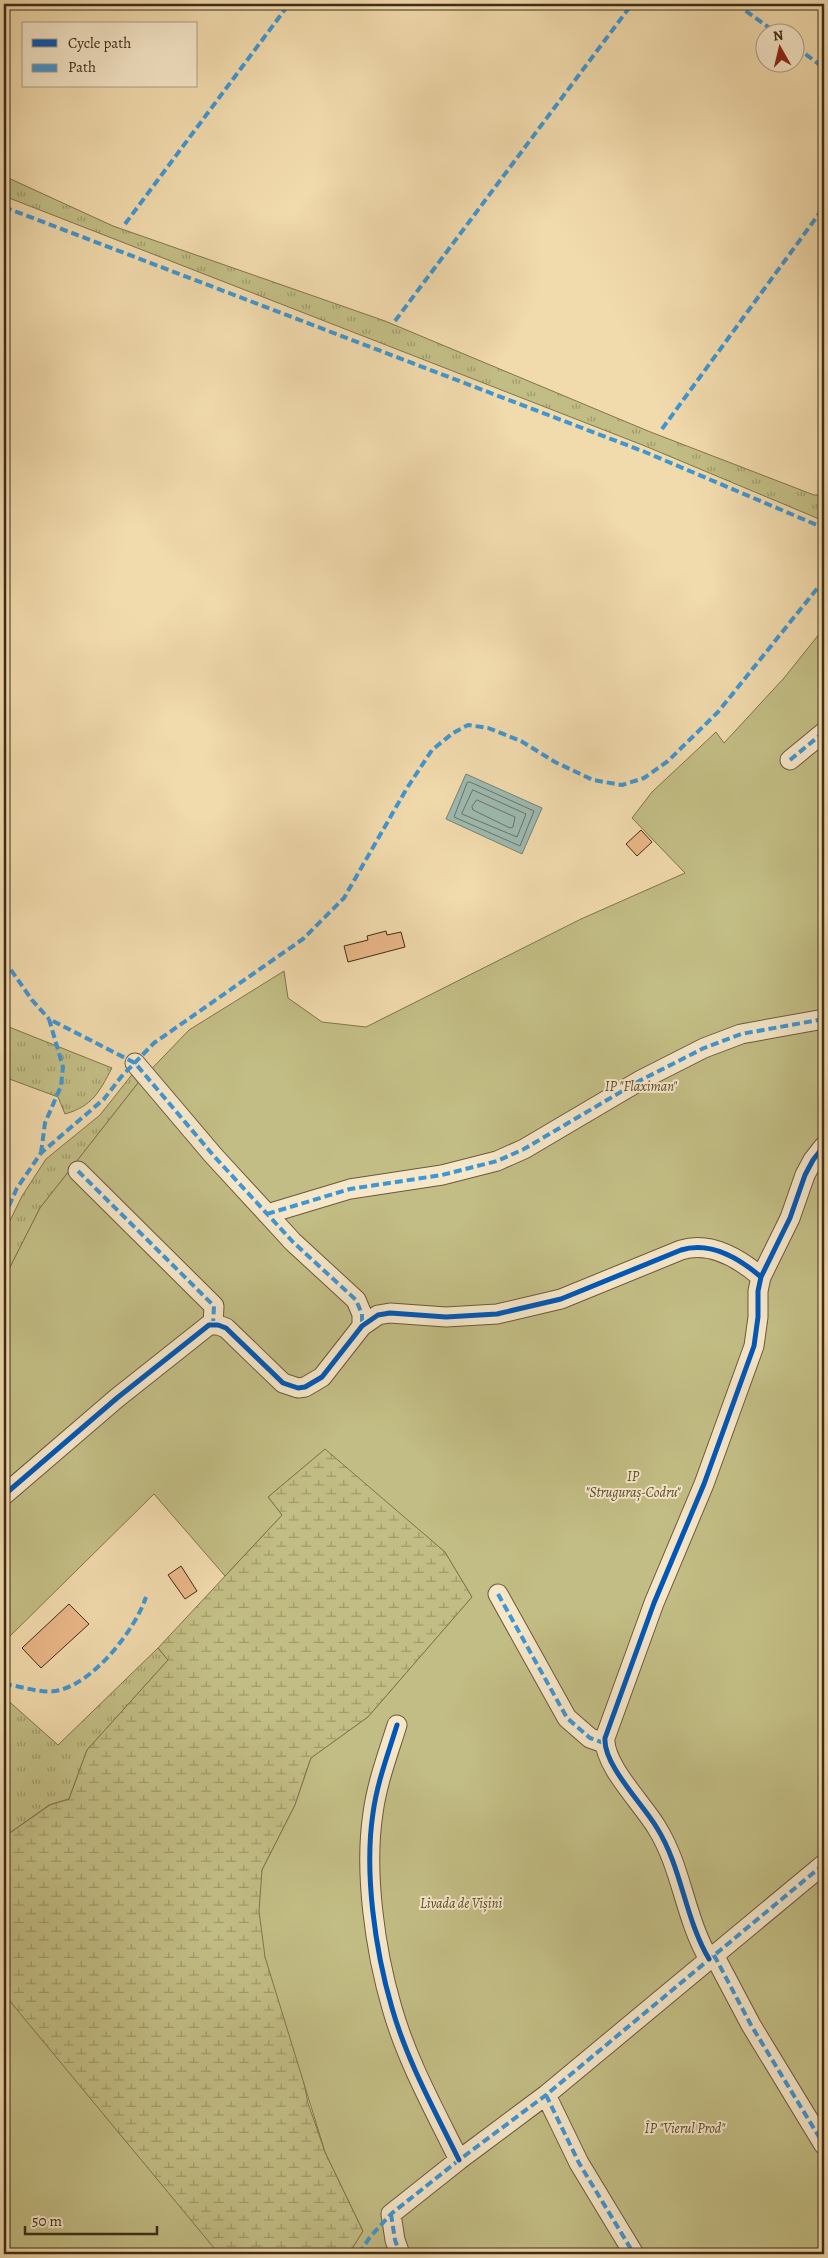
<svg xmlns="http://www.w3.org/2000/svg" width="828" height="2258" font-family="Alegreya,serif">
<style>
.grass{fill:url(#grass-tufts);stroke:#80744e}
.wetland{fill:url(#wetland-marsh);stroke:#80744e}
.green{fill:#c2bd84;stroke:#80744e}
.water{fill:#9cbab0;stroke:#778173}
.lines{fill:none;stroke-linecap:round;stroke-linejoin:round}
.shore{stroke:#6e7364;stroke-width:1}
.building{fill:#e9b687;stroke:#3f2c18}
.street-casing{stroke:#6c583d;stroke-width:21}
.street{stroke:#f6e7c9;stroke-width:19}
.quiet{stroke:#3f96d4;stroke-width:4;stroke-dasharray:8 4;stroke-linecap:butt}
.cycleway-casing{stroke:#f6e7c9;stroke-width:8}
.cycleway{stroke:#0057b8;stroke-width:5}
.labels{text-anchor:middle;stroke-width:4;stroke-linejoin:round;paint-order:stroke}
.park-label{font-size:14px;font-style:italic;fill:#59492e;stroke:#f6e7c9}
</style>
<defs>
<pattern id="grass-tufts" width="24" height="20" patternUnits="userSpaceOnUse" patternTransform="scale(1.25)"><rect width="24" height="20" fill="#c2bd84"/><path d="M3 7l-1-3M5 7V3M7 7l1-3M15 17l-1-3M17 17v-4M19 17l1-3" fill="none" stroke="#9f9a6b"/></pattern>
<pattern id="wetland-marsh" width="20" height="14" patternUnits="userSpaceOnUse" patternTransform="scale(1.25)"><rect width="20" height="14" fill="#c2bd84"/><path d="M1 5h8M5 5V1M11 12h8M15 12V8" fill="none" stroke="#9f9a6b"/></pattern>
</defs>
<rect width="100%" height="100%" fill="#f1daac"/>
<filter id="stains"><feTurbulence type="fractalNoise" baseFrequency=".004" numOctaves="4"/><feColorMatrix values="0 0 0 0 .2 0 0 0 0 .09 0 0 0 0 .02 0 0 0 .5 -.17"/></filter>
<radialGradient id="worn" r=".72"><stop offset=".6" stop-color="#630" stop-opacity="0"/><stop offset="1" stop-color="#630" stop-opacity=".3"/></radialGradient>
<path class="grass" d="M4,176L113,226L385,321L648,431L814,495H824V521L645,446L4,196Z
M4,1025L112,1068C99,1092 93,1106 65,1114L58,1097L4,1077Z
M134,1072L138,1083L40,1208L4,1279V1233L22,1196L46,1159L100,1115Z
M158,1648L168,1660L87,1750L69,1799L49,1805L4,1837V1697L58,1745Z"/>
<path class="wetland" d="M326,1448L445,1552L472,1597L368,1717L311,1758L295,1805L262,1870L308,2103L325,2152L363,2231L349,2254H4V1837L50,1805L69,1799L87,1750L168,1660L158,1648L282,1515L268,1497Z"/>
<path class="green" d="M824,628V2254H349L363,2231L325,2152L265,1957L259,1911L262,1870L295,1805L311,1758L368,1717L472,1597L445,1552L325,1449L268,1497L282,1515L225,1576L154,1494L4,1642V1279L40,1208L138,1083L189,1030L284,971L288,998L322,1022L366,1027L581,919L685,873L632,818L652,792L716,732L724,743L784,678Z
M4,1994L219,2254H4Z"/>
<path class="water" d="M466,774L542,808L522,854L446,819Z"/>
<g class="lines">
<path class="shore" d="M470,782L534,811L520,846L454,817L467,783Z
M473,790L526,814L517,837L462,814Z
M477,800L515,817L513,827L510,828L473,810L472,807Z"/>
</g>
<path class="building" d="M641,830L652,842L637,856L626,844Z
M386,931L387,935L401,932L405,947L348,962L344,946L368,940L367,936Z
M181,1566L197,1591L185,1599L168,1575Z
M69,1604L89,1624L41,1668L22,1648Z"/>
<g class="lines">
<g class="street-casing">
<path id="street" d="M790,760L824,732
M135,1063L213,1155L293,1242L356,1300L362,1314V1326
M78,1171L214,1306L213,1325
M267,1214L350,1189L442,1175L497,1161L524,1149L641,1080L704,1048L741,1034L824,1019
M4,1495L117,1398L209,1325H218L226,1328L283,1383L298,1388L305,1387L322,1377L362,1326L378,1315L390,1313L446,1317L497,1314L561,1299L681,1250C710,1241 740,1259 761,1277
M498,1594L567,1718L590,1738L604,1743
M397,1725C388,1754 377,1783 373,1813C364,1872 375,1950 392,2008C407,2061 435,2111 459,2160
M714,1955L751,2025L824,2145
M709,1959C685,1919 682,1868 657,1828C643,1804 603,1765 605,1738L654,1603L704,1484L754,1346L758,1317V1291L761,1277L790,1218L805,1175L813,1160L824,1146
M546,2095L579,2163L634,2254
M400,2254L395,2240L391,2214L459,2160L546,2095L824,1864"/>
</g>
<use href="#street" class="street"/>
<path class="quiet" d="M736,4L775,32
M796,47L824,68
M4,207L645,452L824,528
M125,224L289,4
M395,321L632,4
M662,429L824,207
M790,760L824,732
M4,960L32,1000L49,1019
M41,1153L45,1123L61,1086L63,1067L49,1019L135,1063L213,1155L293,1242L356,1300L362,1314V1326
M78,1171L214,1306L213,1325
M267,1214L350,1189L442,1175L497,1161L524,1149L641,1080L704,1048L741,1034L824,1019
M4,1217L17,1188L41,1153L104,1099L121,1077L154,1043L303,939L344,898L407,788L432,750L453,733L468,725L488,728L521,741L555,762L593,780L622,785L644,778L668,761L718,712L824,580
M498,1594L567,1718L590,1738L604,1743
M4,1684C21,1686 44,1695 60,1690C95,1681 135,1630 146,1597
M714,1955L751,2025L824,2145
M546,2095L579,2163L634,2254
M391,2214L395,2240L400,2254
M359,2254L370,2237L391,2214L459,2160L546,2095L824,1864"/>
<g class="cycleway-casing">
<path id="cycleway" d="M4,1495L117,1398L209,1325H218L226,1328L283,1383L298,1388L305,1387L322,1377L362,1326L378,1315L390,1313L446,1317L497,1314L561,1299L681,1250C710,1241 740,1259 761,1277
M397,1725C388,1754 377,1783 373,1813C364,1872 375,1950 392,2008C407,2061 435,2111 459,2160
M709,1959C685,1919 682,1868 657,1828C643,1804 603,1765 605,1738L654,1603L704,1484L754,1346L758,1317V1291L761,1277L790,1218L805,1175L813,1160L824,1146"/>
</g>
<use href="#cycleway" class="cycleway"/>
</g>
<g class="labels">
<g class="park-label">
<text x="641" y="1091">IP "Flaximan"</text>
<text x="633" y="1481">IP<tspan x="633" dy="16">"Struguraș-Codru"</tspan></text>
<text x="461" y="1908">Livada de Vișini</text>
<text x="685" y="2133">ÎP "Vierul Prod"</text>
</g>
</g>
<rect width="828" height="2258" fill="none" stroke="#f1daac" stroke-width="20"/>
<rect x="5" y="5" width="818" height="2248" fill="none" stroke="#3f2c18" stroke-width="2.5"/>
<rect x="10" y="10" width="808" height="2238" fill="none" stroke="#3f2c18"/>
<rect x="22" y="22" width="175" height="65" fill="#f6e7c9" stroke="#ad9c82"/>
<rect x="32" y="39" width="25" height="8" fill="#0057b8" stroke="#ad9c82"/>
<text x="68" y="48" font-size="15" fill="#3f2c18">Cycle path</text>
<rect x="32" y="64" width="25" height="8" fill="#3f96d4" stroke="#ad9c82"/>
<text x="68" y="72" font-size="15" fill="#3f2c18">Path</text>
<g transform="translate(780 48) rotate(352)"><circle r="24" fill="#f6e7c9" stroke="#ad9c82"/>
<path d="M0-4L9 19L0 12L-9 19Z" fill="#8f2418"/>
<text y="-8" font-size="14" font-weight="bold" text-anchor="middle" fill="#3f2c18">N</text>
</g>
<path d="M25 2226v8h132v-8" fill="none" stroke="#3f2c18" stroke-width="2.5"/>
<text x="32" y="2226" font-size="15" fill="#3f2c18" stroke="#f6e7c9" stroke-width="4" paint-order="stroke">50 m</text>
<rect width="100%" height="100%" filter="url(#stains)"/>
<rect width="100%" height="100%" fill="url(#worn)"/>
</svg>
